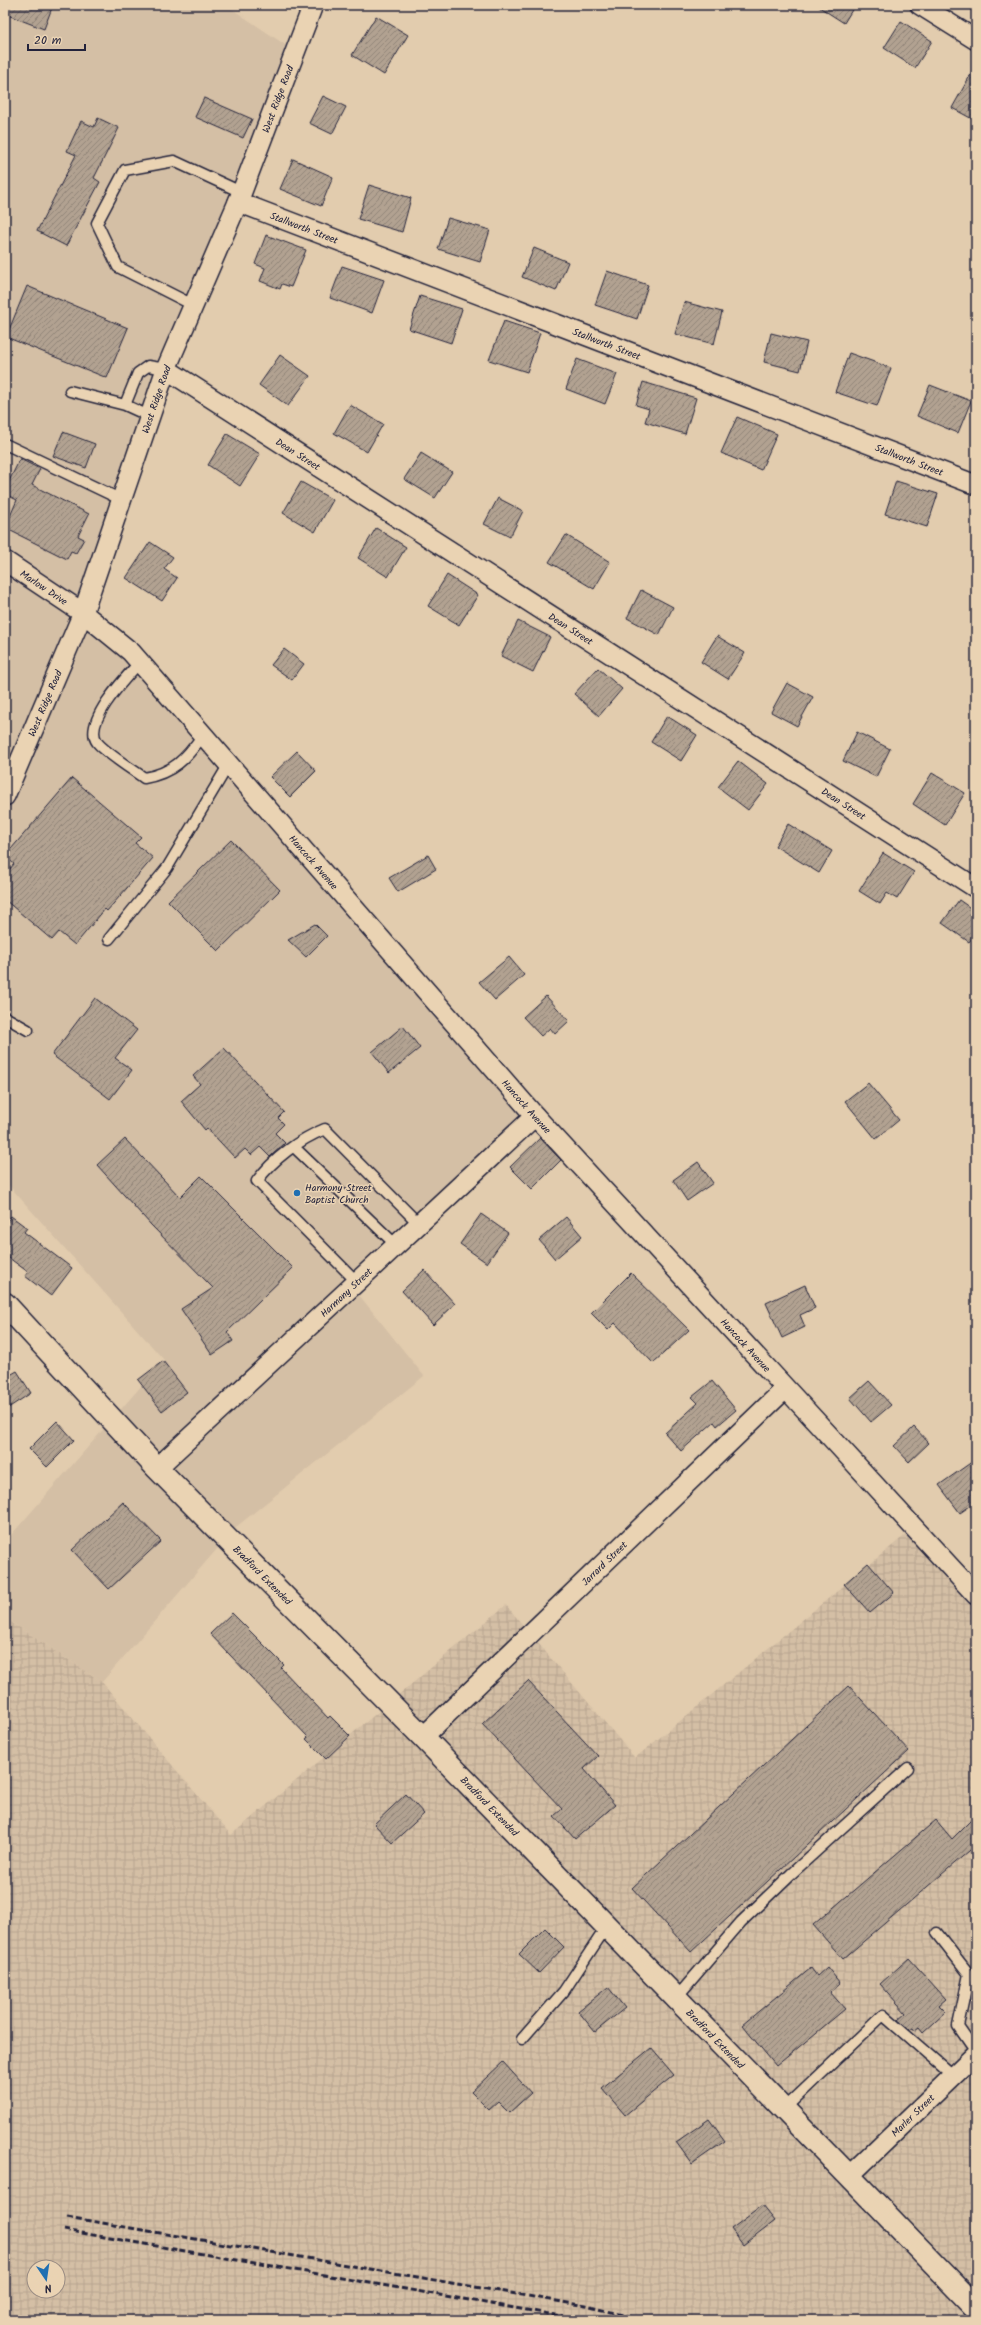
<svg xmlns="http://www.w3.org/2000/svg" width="981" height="2325" font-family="Kalam,sans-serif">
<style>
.built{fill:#d4bfa5}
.industrial{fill:url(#industrial-grid);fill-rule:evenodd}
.building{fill:url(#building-hatch);stroke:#22223b}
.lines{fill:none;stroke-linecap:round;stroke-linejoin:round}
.lane-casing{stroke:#22223b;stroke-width:13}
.street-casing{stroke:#22223b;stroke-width:22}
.secondary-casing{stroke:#22223b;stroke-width:25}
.lane{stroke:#ead3b3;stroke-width:10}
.street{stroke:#ead3b3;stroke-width:19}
.secondary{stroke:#ead3b3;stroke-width:22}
.rail{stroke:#22223b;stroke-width:3;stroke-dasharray:6 3;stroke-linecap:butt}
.poi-dot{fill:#1f6fb2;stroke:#ead3b3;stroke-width:1.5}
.labels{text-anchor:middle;stroke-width:3;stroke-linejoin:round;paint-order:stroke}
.street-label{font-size:10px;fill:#22223b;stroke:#ead3b3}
.poi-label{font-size:10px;fill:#22223b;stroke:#ead3b3;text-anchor:start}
</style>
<defs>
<pattern id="industrial-grid" width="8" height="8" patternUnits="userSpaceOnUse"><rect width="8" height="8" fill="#d4bfa5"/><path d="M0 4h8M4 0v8" fill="none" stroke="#b6a48f"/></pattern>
<pattern id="building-hatch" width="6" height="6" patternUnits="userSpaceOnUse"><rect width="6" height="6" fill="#b2a291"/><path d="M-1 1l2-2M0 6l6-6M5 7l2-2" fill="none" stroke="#908478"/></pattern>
</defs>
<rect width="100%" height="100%" fill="#e2ccae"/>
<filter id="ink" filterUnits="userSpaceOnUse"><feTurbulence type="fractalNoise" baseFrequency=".025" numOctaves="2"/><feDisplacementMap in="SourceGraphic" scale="8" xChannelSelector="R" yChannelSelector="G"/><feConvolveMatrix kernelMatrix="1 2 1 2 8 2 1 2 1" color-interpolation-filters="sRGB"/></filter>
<g filter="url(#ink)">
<path class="built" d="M5,5H226L290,48L81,610L546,1119L359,1295L424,1376L236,1527L102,1682L5,1618V1542L164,1360L5,1181Z"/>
<path class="industrial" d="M915,1527L976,1595V2320H5V1618L102,1682L231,1835L506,1605L635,1758ZM34,2267H58V2291H34Z"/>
<path class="building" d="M5,5H53L44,29L5,14Z
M816,5H855L844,23Z
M376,16L408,35L384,75L352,55Z
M901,21L932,41L915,68L884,48Z
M976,65V121L952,108Z
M323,96L346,107L332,134L309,123Z
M204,98L252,119L243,138L195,117Z
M98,118L119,128L94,178L100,182L66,246L37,231L76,155L67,151L81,121L94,127Z
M293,159L333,177L321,206L280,189Z
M369,185L411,198L402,232L358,219Z
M448,218L490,230L480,262L438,249Z
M266,235L306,250L291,287L282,284L280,289L260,281L265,268L255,264Z
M534,248L568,262L556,291L522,277Z
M342,266L384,280L372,313L330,298Z
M607,271L648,285L637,319L595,305Z
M27,286L128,328L107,378L6,337Z
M420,296L462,309L451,343L409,329Z
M684,302L722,312L714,344L675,334Z
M504,321L540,333L527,372L489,360Z
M771,333L807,342L800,371L764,362Z
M849,353L891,368L877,406L835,392Z
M280,355L310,376L288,406L259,385Z
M577,359L617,374L605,404L566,389Z
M643,382L696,398L685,434L645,422L649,409L636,405Z
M930,385L971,401L958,433L917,416Z
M350,405L383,424L367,452L334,433Z
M737,417L777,434L761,470L721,453Z
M63,432L95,444L86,468L53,456Z
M227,434L260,454L240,486L208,465Z
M421,453L452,472L435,498L404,479Z
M20,459L40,469L32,485L89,514L78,536L84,539L76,553L71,551L67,559L5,528L17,500L5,494V489Z
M896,481L938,494L927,527L885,514Z
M301,482L333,500L315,532L283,513Z
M498,498L523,511L510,537L484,524Z
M376,528L406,547L388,577L358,558Z
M566,535L610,562L594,589L549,562Z
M150,542L173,557L164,569L177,578L162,601L126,578Z
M447,575L478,595L459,625L428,606Z
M641,590L673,607L659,635L627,618Z
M518,621L550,637L533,672L501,656Z
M717,636L745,653L728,679L701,662Z
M284,649L304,664L292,680L271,665Z
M598,668L622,689L599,716L574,694Z
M787,683L813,697L797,726L771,712Z
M667,716L697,735L681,761L651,742Z
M857,732L890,749L876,777L843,761Z
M297,751L316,771L290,797L270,777Z
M738,761L768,784L748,810L718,787Z
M932,773L965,793L945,825L913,804Z
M72,778L141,837L135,843L153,858L107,911L105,909L75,945L59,932L52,940L5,900V875L14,864L5,856Z
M788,824L832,851L819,873L775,846Z
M231,840L280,890L218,951L168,901Z
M883,853L914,872L897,899L887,893L880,904L859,891Z
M428,855L436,869L398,892L389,878Z
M959,900L976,912V933L969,942L942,923Z
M315,924L327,936L306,957L288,940Z
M509,957L524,975L495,1000L479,982Z
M546,996L569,1021L555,1034L550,1028L541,1036L523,1017Z
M95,998L137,1030L115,1058L132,1070L110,1099L52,1055Z
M403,1026L420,1048L389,1073L372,1052Z
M224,1048L284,1112L278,1118L284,1124L275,1133L285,1143L270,1157L260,1147L251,1155L245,1149L235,1158L207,1128L205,1130L181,1101L200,1084L193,1076Z
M868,1083L899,1120L876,1139L845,1101Z
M540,1138L561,1160L532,1189L510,1167Z
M125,1139L180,1197L201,1176L293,1268L227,1332L233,1341L212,1355L181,1309L213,1288L151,1225L97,1165Z
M698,1162L713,1183L687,1201L673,1180Z
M481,1214L508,1233L487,1263L460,1244Z
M11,1216L27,1228L24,1232L72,1268L51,1296L25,1276L28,1272L5,1255V1224Z
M566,1217L582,1236L555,1259L539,1240Z
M424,1270L455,1304L433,1325L402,1291Z
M631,1273L689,1330L653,1363L615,1323L608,1330L591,1313Z
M805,1285L815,1308L800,1315L805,1327L782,1338L766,1303Z
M163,1361L187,1392L162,1411L138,1380Z
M17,1371L31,1393L5,1410V1378Z
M712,1381L736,1410L717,1426L714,1422L681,1451L665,1433L698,1403L692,1397Z
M869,1381L891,1405L871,1422L850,1398Z
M57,1421L74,1440L47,1467L29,1449Z
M914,1427L929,1443L909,1462L894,1446Z
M976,1459V1502L960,1513L939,1485Z
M123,1502L161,1541L109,1589L72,1550Z
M868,1563L894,1593L870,1613L844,1584Z
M232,1613L284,1665L281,1668L328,1718L330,1716L350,1736L326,1759L306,1739L308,1737L210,1634Z
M528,1681L598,1756L584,1769L615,1805L575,1839L554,1816L562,1809L482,1724Z
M849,1686L909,1751L691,1952L632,1888Z
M406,1794L424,1814L392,1843L374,1824Z
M976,1815V1845L843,1959L813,1925L936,1820L952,1839Z
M545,1928L564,1947L539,1973L519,1954Z
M909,1958L946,1999L939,2005L946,2012L924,2032L920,2027L915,2031L913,2028L910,2030L898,2020L906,2013L880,1984Z
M827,1967L840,1983L830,1992L845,2009L776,2066L742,2025L811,1968L817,1976Z
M608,1987L625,2008L595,2032L578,2011Z
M651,2048L674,2075L625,2115L602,2088Z
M503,2062L531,2093L509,2113L498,2102L489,2110L471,2092Z
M709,2119L725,2141L692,2164L676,2142Z
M762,2206L774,2221L743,2245L731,2229Z"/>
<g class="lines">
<g class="lane-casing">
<path id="lane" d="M193,305L118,267L97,223L125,170L174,161L241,192
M70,391L125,405L138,373L148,366L166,369
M125,405L149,416
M5,444L122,500
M140,662C126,677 83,722 97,742C103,751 133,770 144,778C173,773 186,759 203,735
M109,939L167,868L229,764
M5,1017L28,1030
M294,1147L396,1245
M357,1282L257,1181C273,1159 300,1139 325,1129L419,1224
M937,1933L969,1974L958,2026L976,2052
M676,1998L741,1922L791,1874L908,1768
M522,2039L564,1991L607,1926
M784,2109L883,2015L953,2076"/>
</g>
<g class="street-casing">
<g id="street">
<path d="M920,5L976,40"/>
<path id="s1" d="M238,202L976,485"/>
<path id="s2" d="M166,369L976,888"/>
<path id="s3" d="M5,561L83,613L131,652L535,1116L976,1595"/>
<path id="s4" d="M5,796L83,613L166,369L238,202L313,5"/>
<path id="s5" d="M157,1468L535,1116"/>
<path id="s6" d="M423,1737L785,1389"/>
<path id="s7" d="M849,2176L976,2054"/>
</g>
</g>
<g class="secondary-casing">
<g id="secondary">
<path id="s8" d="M5,1304L157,1468L423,1737L976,2307"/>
</g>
</g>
<use href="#lane" class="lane"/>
<use href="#street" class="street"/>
<use href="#secondary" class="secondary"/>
<path class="rail" d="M67,2217L586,2306L643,2320
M64,2230L584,2320"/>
</g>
</g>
<circle class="poi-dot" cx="297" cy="1193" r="4"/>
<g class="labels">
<g class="street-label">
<text dy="4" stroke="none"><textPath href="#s4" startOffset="749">West Ridge Road</textPath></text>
<text dy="4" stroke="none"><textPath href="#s1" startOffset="71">Stallworth Street</textPath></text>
<text dy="4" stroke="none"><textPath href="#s1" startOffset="395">Stallworth Street</textPath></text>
<text dy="4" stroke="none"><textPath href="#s4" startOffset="425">West Ridge Road</textPath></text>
<text dy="4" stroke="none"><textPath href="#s2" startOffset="157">Dean Street</textPath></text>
<text dy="4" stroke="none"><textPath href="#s1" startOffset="719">Stallworth Street</textPath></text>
<text dy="4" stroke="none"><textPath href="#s3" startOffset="47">Marlow Drive</textPath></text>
<text dy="4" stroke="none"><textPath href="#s2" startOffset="481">Dean Street</textPath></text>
<text dy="4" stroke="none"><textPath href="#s4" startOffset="101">West Ridge Road</textPath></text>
<text dy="4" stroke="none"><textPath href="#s2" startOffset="805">Dean Street</textPath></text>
<text dy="4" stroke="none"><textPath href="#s3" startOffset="434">Hancock Avenue</textPath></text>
<text dy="4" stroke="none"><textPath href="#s3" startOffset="758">Hancock Avenue</textPath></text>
<text dy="4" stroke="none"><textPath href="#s5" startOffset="258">Harmony Street</textPath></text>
<text dy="4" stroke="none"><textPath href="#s3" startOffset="1082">Hancock Avenue</textPath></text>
<text dy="4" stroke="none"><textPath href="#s6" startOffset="251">Jarrard Street</textPath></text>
<text dy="4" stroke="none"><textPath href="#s8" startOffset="374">Bradford Extended</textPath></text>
<text dy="4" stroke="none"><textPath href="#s8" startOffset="698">Bradford Extended</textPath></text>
<text dy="4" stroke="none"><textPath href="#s8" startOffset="1022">Bradford Extended</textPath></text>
<text dy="4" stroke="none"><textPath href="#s7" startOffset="88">Marler Street</textPath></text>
</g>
<g class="poi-label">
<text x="305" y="1191">Harmony Street<tspan x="305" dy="12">Baptist Church</tspan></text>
</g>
</g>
<rect width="981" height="2325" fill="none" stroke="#ead3b3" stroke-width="20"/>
<rect x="10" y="10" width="961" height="2305" fill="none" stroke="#22223b" stroke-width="1.5" filter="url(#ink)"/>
<g transform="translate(46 2279) rotate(167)"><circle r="19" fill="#ead3b3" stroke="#9a8c83"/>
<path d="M0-3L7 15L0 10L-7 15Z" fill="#1f6fb2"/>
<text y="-6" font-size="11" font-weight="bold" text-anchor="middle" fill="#22223b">N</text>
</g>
<path d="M28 44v6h57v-6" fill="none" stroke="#22223b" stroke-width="2"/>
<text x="34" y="44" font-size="12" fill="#22223b" stroke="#ead3b3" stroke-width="3" paint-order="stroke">20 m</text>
</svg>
